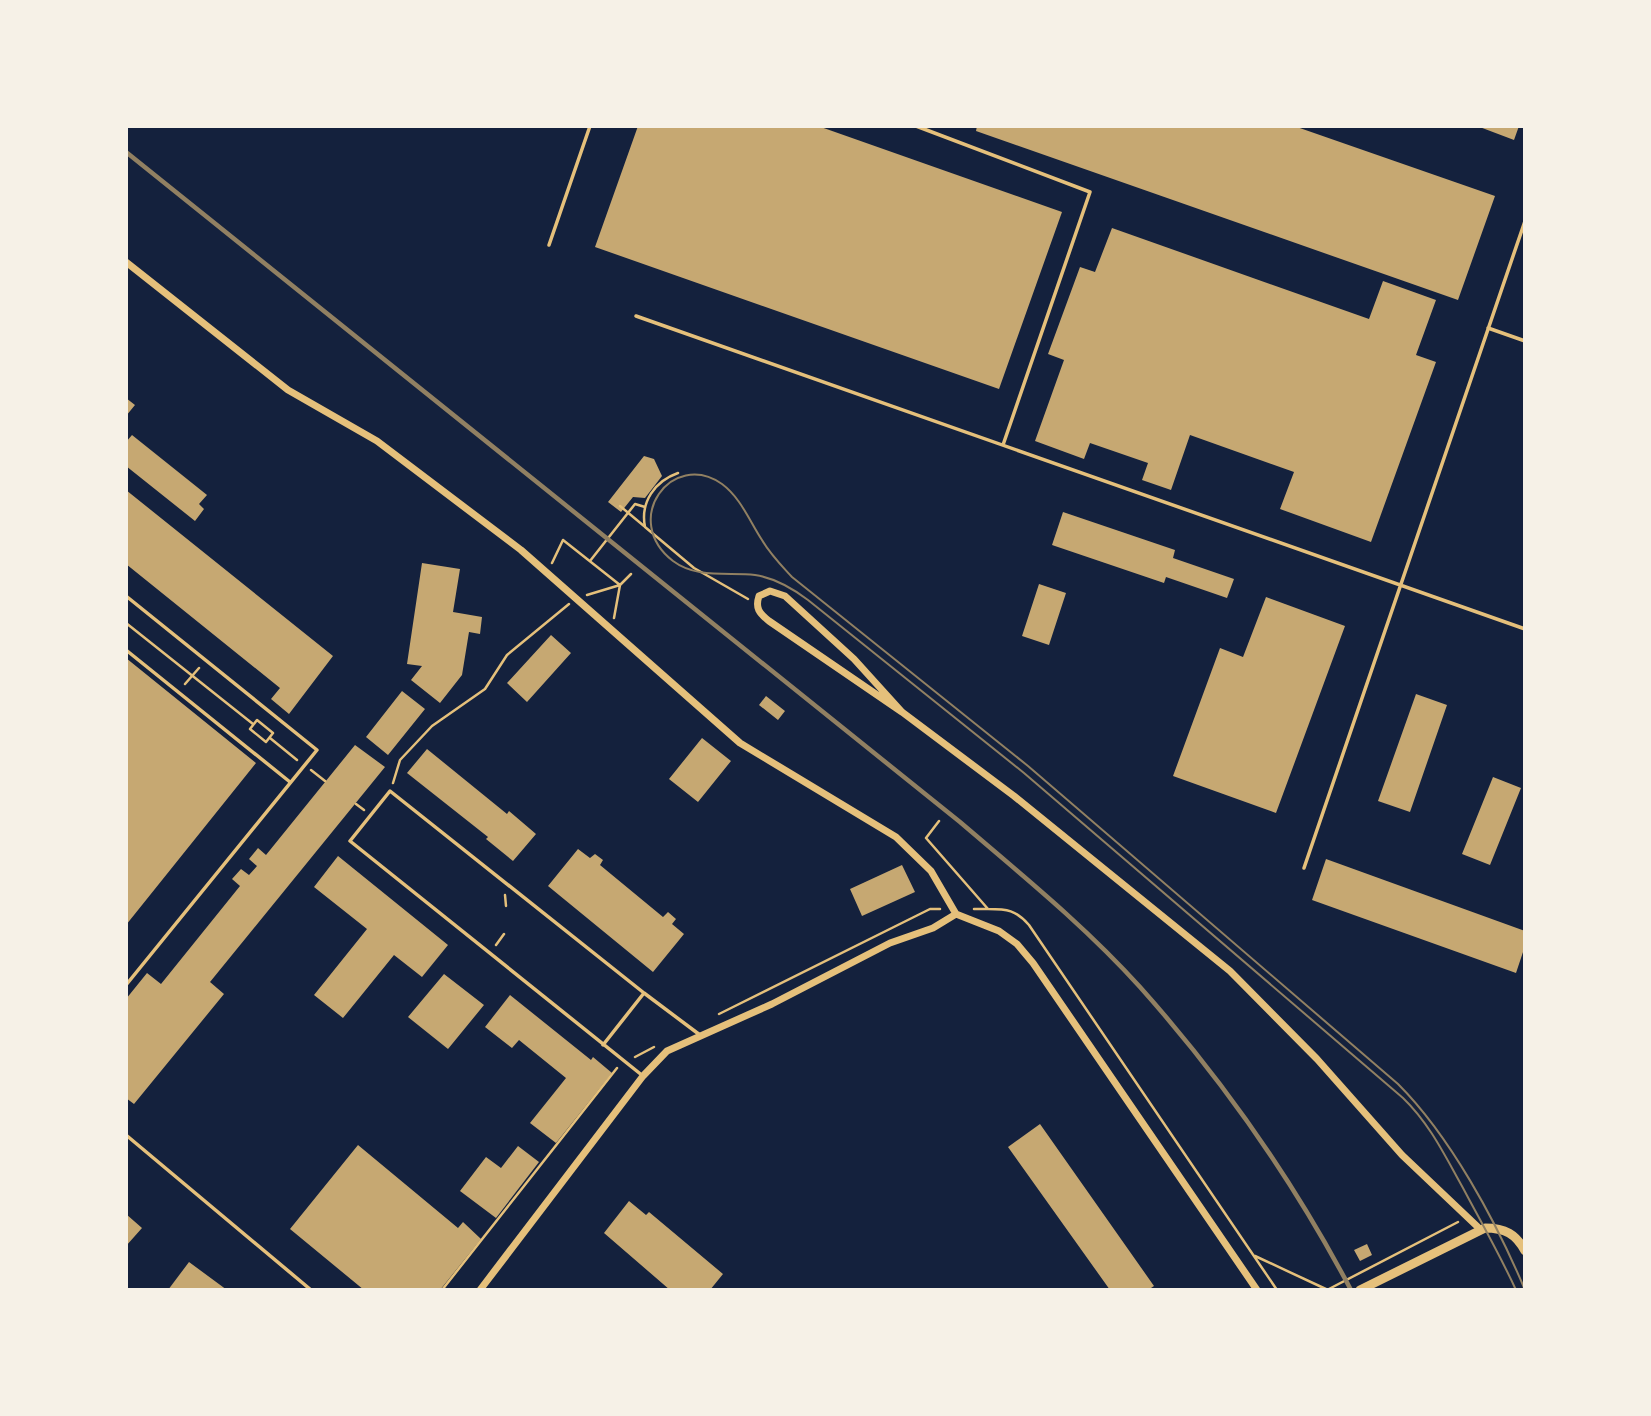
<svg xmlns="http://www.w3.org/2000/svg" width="1651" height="1416" font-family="'Playfair Display',serif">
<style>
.building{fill:#c6a872}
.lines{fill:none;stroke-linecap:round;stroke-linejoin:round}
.path{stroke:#e5c07b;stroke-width:2.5}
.service{stroke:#e5c07b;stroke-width:3.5}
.minor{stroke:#e5c07b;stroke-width:7}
.tertiary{stroke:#e5c07b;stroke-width:9}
.tram{stroke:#918062;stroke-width:2}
.rail{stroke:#918062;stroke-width:4.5}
</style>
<rect width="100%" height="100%" fill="#14213d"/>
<path class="building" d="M638,126H818L1062,212L999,389L595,247Z
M977,126H1294L1495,196L1458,300L976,131Z
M1477,126H1519L1514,140Z
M1112,228L1369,319L1383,281L1436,300L1416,355L1436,362L1371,542L1280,509L1294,472L1190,435L1171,490L1142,480L1148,463L1090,443L1084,459L1035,441L1064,360L1048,354L1080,267L1095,272Z
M126,398L135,405L126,416Z
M132,435L207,495L199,504L204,509L195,521L126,466V442Z
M644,456L654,459L662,476L645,498L633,497L621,512L608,502Z
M126,490L333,656L289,714L271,699L280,688L126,564Z
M1063,512L1175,550L1173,558L1234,579L1227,598L1166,577L1164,583L1052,545Z
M422,563L460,569L453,612L482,617L480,634L469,632L462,675L440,703L411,680L422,666L407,664Z
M1039,584L1066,593L1049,645L1022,636Z
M1266,597L1345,626L1276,813L1173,776L1220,648L1243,657Z
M551,635L571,653L527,702L507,683Z
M126,658L256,763L126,925Z
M402,691L425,709L388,755L366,737Z
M1416,694L1447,705L1410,812L1378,801Z
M766,696L785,711L778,720L759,705Z
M702,738L731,761L698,802L669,779Z
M355,745L385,767L210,982L224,994L134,1104L126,1098V999L147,973L161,984L240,886L232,879L241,869L249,875L257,866L249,859L258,848L266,855Z
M427,749L507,814L509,811L536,834L513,861L486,839L488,837L407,773Z
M1493,777L1521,788L1490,865L1462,854Z
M578,849L590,858L595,854L603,860L600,865L663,917L668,912L676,919L672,924L684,934L653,972L548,886Z
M338,856L448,945L422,977L394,955L343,1018L314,995L367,929L314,887Z
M1326,859L1525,931V946L1516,973L1312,900Z
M902,865L915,892L862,916L850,889Z
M444,974L484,1005L448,1049L408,1017Z
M510,995L591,1060L593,1057L612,1073L556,1143L530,1123L566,1078L519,1040L512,1048L485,1027Z
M1040,1124L1154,1286L1148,1290H1110L1008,1147Z
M358,1145L458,1228L463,1222L481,1239L440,1290H364L290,1229Z
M518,1146L539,1162L496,1218L460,1191L486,1157L501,1168Z
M629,1201L646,1215L649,1212L723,1274L710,1290H670L604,1233Z
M126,1214L142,1228L126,1246Z
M1367,1244L1372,1255L1360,1261L1354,1250Z
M189,1262L227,1290H168Z"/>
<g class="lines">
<path class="path" d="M678,473C655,481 640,502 645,527L694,568L748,599
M620,506L644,526
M590,561L635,504L645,507
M552,563L563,540L620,585
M587,595L620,585
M614,618L620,585L631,574
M126,623L253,724
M185,684L199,668
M257,720L273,733L266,742L250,729Z
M270,738L297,760
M311,770L325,781
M393,783L400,760L432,726L485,689L507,655L569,604
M356,804L364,810
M939,821L926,838L988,909H974
M505,895L506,906
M988,909C1007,909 1016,910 1029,925L1277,1290
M496,945L504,934
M719,1014L930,909H940
M635,1057L654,1047
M1255,1256L1328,1290
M442,1290L617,1068
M1327,1290L1458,1222"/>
<path class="service" d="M916,126L1090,192L1003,445
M549,245L590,126
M636,316L1525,629
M1488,328L1525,341
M126,596L317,750L126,985
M126,650L290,782
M1304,868L1525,221
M603,1045L644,993
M643,1076L350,841L390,791L644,993L700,1035
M126,1135L311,1290"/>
<path class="minor" d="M126,262L288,390L377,441L521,550L740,743L896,837L931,871L956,914L999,931L1017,944L1033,963L1257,1290
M902,712L769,621C759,613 755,608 759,596L770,591L785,596L854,659L902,712L1014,796L1230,971L1317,1059L1402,1155L1481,1230
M480,1290L643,1076L667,1051L772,1004L890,943L933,928L956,914"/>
<path class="tertiary" d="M1360,1290L1485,1228C1505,1228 1516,1234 1525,1251"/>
<path class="tram" d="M1516,1290C1500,1255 1481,1222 1463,1188C1445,1156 1430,1124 1403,1098L1024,773L808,600C792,588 775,578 755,575C728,572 697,579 673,561C620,520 672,449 722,484C741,498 750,522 762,540C770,554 781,565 792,577L1028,766L1398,1084C1450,1136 1496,1221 1525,1290"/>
<path class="rail" d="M126,152L960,822C1022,875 1085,926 1140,987C1222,1079 1293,1180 1351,1290"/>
</g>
<rect width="1651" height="1416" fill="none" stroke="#f6f1e7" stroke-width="256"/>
</svg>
